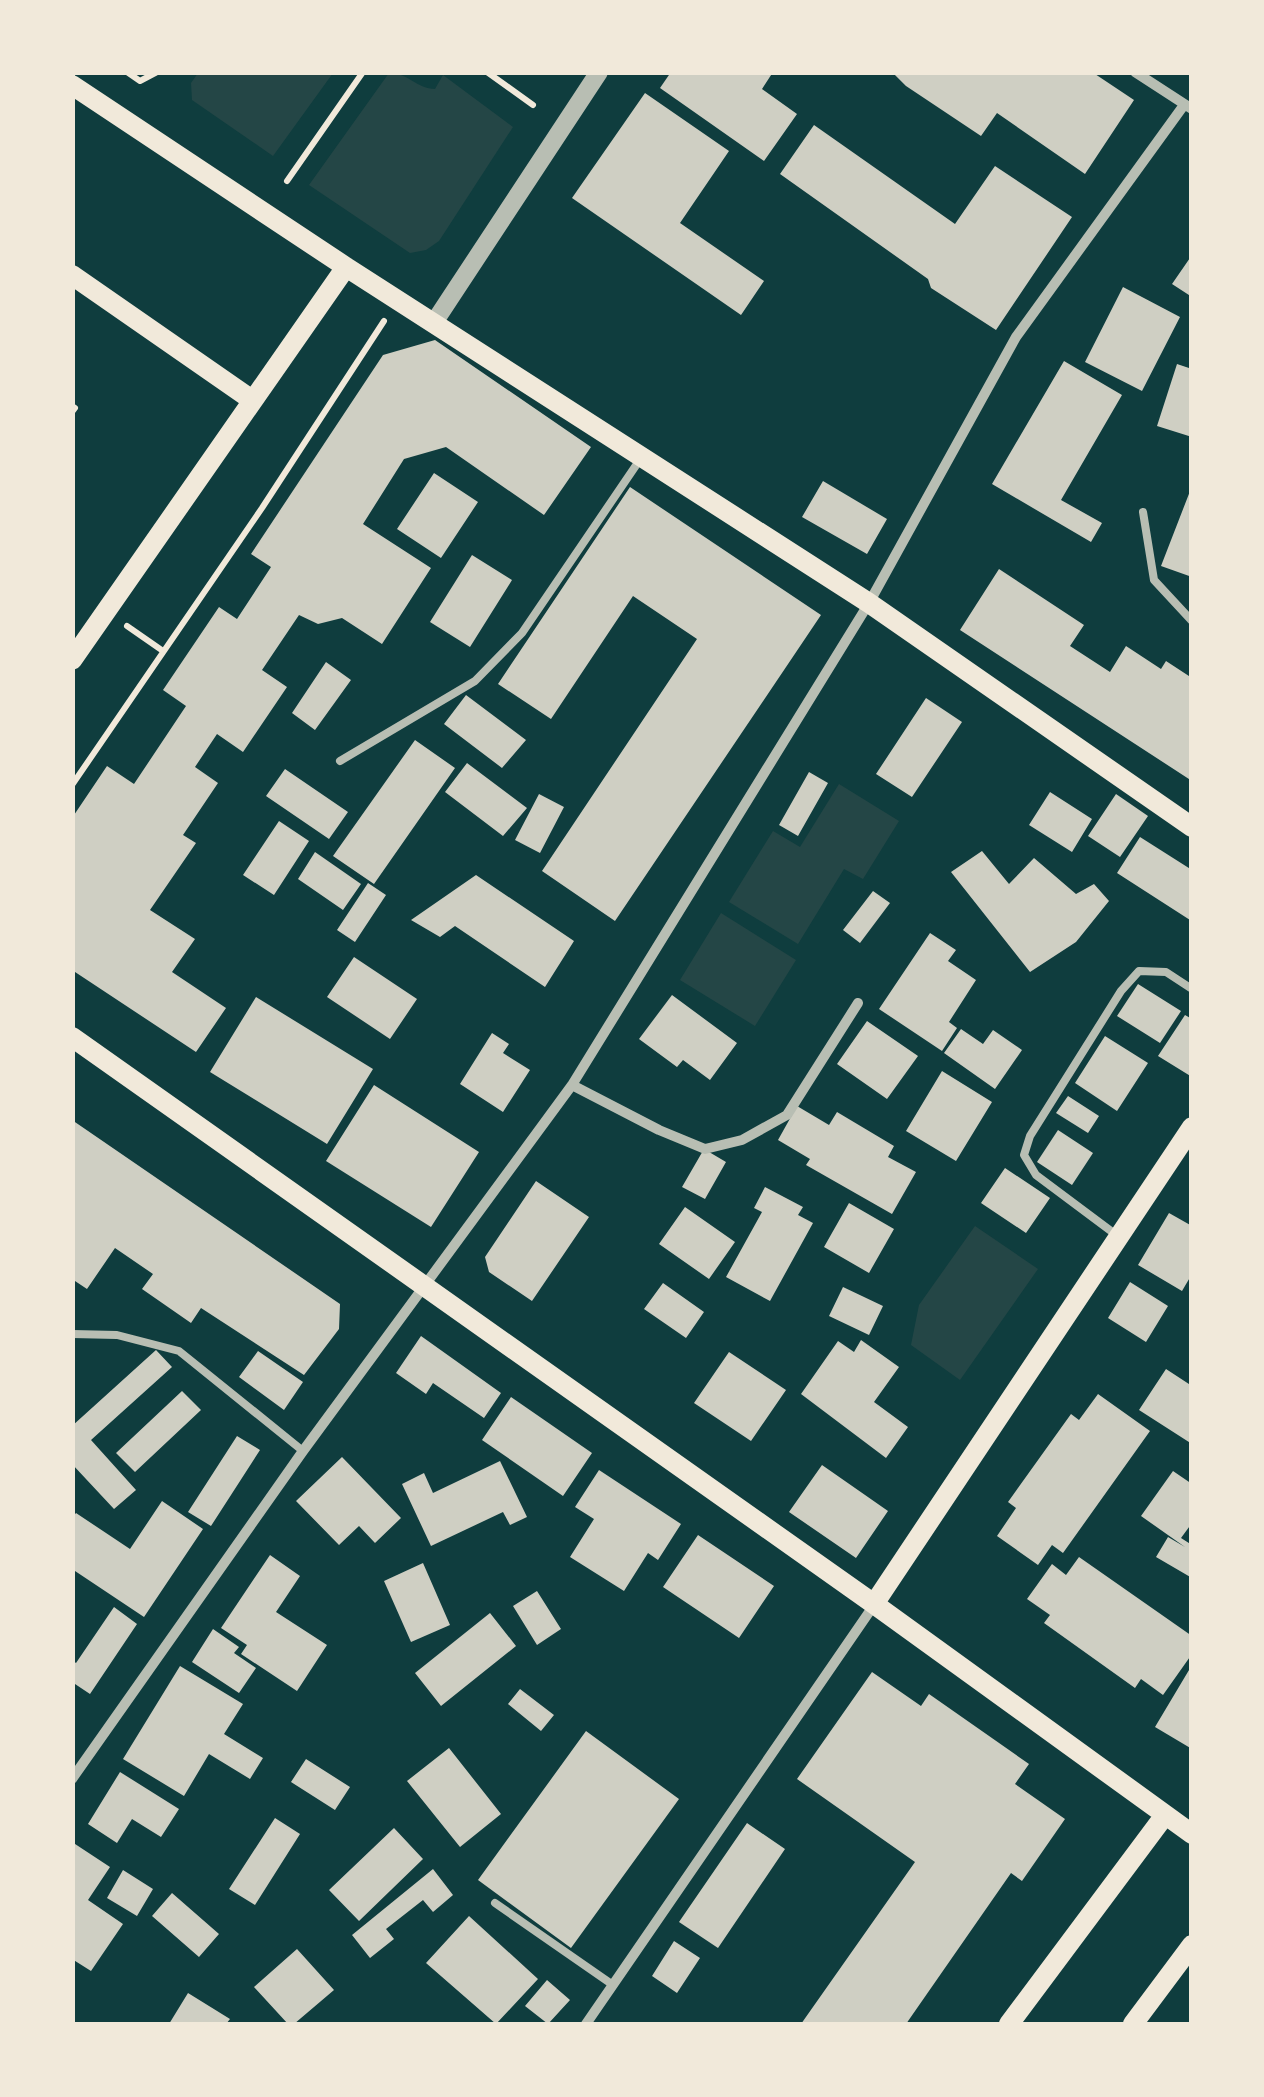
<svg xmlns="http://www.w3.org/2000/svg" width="1264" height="2097" font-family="'Space Grotesk',sans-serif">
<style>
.green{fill:#244646}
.building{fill:#cfcfc3}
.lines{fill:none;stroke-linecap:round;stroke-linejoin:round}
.path{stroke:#f1e9da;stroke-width:6}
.service{stroke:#b8beb3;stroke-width:8}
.minor{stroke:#b8beb3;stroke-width:10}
.tertiary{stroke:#b8beb3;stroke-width:18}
.secondary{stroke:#f1e9da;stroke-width:20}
</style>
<rect width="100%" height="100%" fill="#0f3d3e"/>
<path class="green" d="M198,73V72L333,73L273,156L192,100L191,83Z
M389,73C407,72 417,89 435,89L443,75L513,127L439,241L426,250L410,253L309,185Z
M839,784L899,821L863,879L844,869L798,944L729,902L773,831L800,847Z
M721,913L796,960L755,1026L680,980Z
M975,1226L1038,1269L960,1380L911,1345L919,1305Z"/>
<path class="building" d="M671,72H773L762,89L797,114L764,161L660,88Z
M892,72H1092L1134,100L1085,174L997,113L981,136L906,86Z
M645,93L729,151L680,223L764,281L741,315L572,198Z
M814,125L955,224L995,166L1072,217L996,330L931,288L928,279L780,174Z
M1192,255V297L1172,284Z
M1123,287L1180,317L1142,391L1085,362Z
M435,340L591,447L544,515L446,447L404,459L363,524L431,568L382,644L342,618L318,624L299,615L262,670L287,687L243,752L217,734L195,767L218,783L183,835L196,843L150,910L195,939L172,972L226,1008L196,1052L72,970V818L107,766L134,784L186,706L163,690L219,607L237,619L271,567L251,554L383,355Z
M1064,361L1122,395L1061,500L1102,523L1091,542L992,484Z
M1177,364L1192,369V437L1157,426Z
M434,473L478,502L441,558L397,529Z
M823,481L887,519L867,554L802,517Z
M1192,486V577L1161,566Z
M630,487L821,615L615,921L542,871L697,639L633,596L551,719L498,684Z
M472,555L512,580L470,647L430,622Z
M999,569L1084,625L1070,646L1110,672L1126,646L1161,669L1166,661L1192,678V781L960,630Z
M326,662L351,680L315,730L292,713Z
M466,695L526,740L502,768L444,724Z
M926,698L962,722L912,797L876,774Z
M415,740L455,768L374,884L333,856Z
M467,763L527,808L503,836L445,792Z
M285,769L348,812L329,839L266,796Z
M809,772L828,783L798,836L779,825Z
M1050,792L1092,819L1072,852L1029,825Z
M539,794L564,807L540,853L515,840Z
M1116,794L1148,816L1120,857L1088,836Z
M279,821L309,841L274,895L243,875Z
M1140,837L1192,870L1190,920L1117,873Z
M982,851L1009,884L1034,858L1076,894L1094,884L1109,901L1076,942L1030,972L951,872Z
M315,852L361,884L343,910L298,879Z
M476,875L574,941L545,987L455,926L440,937L411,920Z
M368,883L386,895L355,942L337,930Z
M873,891L890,903L860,943L843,930Z
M930,933L956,950L948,961L976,980L949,1022L957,1028L942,1051L879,1009Z
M354,957L417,999L390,1039L327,997Z
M1138,984L1181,1011L1160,1043L1117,1016Z
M672,995L737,1043L710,1080L683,1060L677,1067L639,1039Z
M256,997L373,1069L327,1144L210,1072Z
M1185,1015L1192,1019V1077L1158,1056Z
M867,1021L918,1056L887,1099L837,1064Z
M961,1029L983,1044L993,1030L1022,1050L995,1089L944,1053Z
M492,1033L509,1044L503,1053L530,1070L503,1112L460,1084Z
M1105,1036L1148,1063L1117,1111L1075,1083Z
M942,1071L992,1102L956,1161L906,1131Z
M374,1085L479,1152L431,1227L326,1161Z
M1068,1096L1099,1116L1088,1133L1056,1113Z
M797,1106L829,1125L837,1112L894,1146L888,1157L916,1172L892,1214L806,1165L810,1159L778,1140Z
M72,1120L340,1304L339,1329L304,1375L201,1308L191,1323L142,1289L153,1274L115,1248L87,1289L72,1279Z
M1058,1130L1093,1153L1072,1185L1037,1162Z
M704,1149L726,1162L705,1199L682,1187Z
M1005,1168L1050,1198L1026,1233L981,1203Z
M536,1181L589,1217L532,1301L489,1272L485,1257Z
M765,1187L803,1207L798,1215L813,1223L770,1301L726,1277L762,1212L754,1208Z
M849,1203L894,1229L869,1273L824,1247Z
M685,1207L735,1242L709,1279L659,1244Z
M1169,1213L1192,1226V1274L1182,1291L1138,1265Z
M1130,1282L1168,1306L1146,1342L1108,1318Z
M663,1283L704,1312L686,1338L644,1309Z
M843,1287L883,1306L869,1335L829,1316Z
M421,1336L501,1393L484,1418L433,1383L426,1394L396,1373Z
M861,1340L899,1367L874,1402L908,1427L886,1458L801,1394L838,1341L854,1352Z
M156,1350L172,1367L91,1440L136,1490L114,1509L72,1464V1426Z
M258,1351L303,1382L284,1410L239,1377Z
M729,1352L786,1390L751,1441L694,1403Z
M1166,1369L1192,1386V1444L1139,1410Z
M182,1391L201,1410L135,1472L116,1453Z
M1098,1394L1150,1431L1063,1553L1052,1545L1038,1565L997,1536L1016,1508L1008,1502L1071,1414L1079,1420Z
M511,1397L592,1453L563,1496L482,1440Z
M237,1436L260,1450L211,1526L188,1512Z
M342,1457L401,1518L375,1543L359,1526L339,1545L296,1501Z
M500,1461L527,1517L510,1525L503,1512L431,1546L402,1484L424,1473L433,1493Z
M822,1465L888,1511L856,1558L789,1512Z
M599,1470L681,1524L658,1560L648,1553L624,1591L570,1557L594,1519L575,1507Z
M1173,1471L1192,1484V1523L1181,1538L1192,1545V1578L1156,1557L1168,1537L1185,1547L1141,1516Z
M162,1501L203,1529L144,1617L72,1569V1518L76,1513L130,1549Z
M698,1535L774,1586L739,1638L663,1587Z
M270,1555L300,1576L276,1612L327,1645L297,1691L241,1654L247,1645L221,1628Z
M1079,1557L1192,1636V1654L1163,1695L1141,1679L1135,1688L1044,1623L1050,1615L1027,1599L1052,1564L1066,1575Z
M423,1563L450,1625L411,1642L384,1581Z
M537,1591L561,1629L537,1645L513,1606Z
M114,1607L137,1624L90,1694L72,1682V1660L76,1663Z
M490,1613L516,1646L441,1706L415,1673Z
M213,1629L239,1647L234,1653L256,1668L239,1693L192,1662Z
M1192,1665V1749L1155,1727Z
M180,1666L243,1704L224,1734L263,1758L250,1779L209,1754L184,1796L123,1759Z
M872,1672L921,1706L929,1694L1029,1764L1015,1784L1065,1819L1022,1881L1011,1873L906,2024H801L915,1862L797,1779Z
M520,1689L554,1715L541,1731L508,1704Z
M586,1731L679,1799L571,1948L478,1880Z
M449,1748L501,1814L460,1847L407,1781Z
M306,1759L350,1787L335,1810L291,1782Z
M120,1772L179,1809L161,1837L132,1819L117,1843L88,1824Z
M275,1818L300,1834L255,1905L229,1889Z
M747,1823L785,1849L718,1948L679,1922Z
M394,1828L423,1859L359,1921L329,1890Z
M72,1842L110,1867L88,1900L123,1924L91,1971L72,1959Z
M433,1869L453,1895L433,1912L423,1900L386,1929L394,1939L370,1958L352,1935Z
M123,1870L153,1889L137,1916L107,1898Z
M172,1893L219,1934L199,1957L152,1916Z
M469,1916L538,1979L496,2024L426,1963Z
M674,1941L700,1958L677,1993L652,1976Z
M297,1949L334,1990L294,2024H288L254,1987Z
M547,1980L570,2000L548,2024L525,2006Z
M188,1993L230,2019L226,2024H169Z"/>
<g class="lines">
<path class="path" d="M127,72L140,81L157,72
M487,72L533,105
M287,181L363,72
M72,406L75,408L72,412
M127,626L163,651
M72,785L262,508L384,321"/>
<path class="service" d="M1143,512L1154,580L1192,621
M340,761L475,681L522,633L641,458
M1119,1237L1036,1175L1024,1155L1030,1136L1121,991L1139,971L1166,972L1192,989
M72,1334L117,1335L179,1351L303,1451
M495,1903L613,1985"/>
<path class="minor" d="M1135,72L1192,109
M572,1085L659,1130L705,1149L742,1140L787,1115L858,1003
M72,1779L303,1451L572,1085L869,603L1016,337L1184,105
M586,2024L874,1605"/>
<path class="tertiary" d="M435,321L599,72"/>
<path class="secondary" d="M72,85L346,267L869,603L1192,827
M72,275L252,400
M72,660L346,267
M72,1037L874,1604L1192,1834
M874,1604L1192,1127
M1009,2024L1165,1815
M1133,2024L1192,1945"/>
</g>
<rect width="1264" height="2097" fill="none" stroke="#f1e9da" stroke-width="150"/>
</svg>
